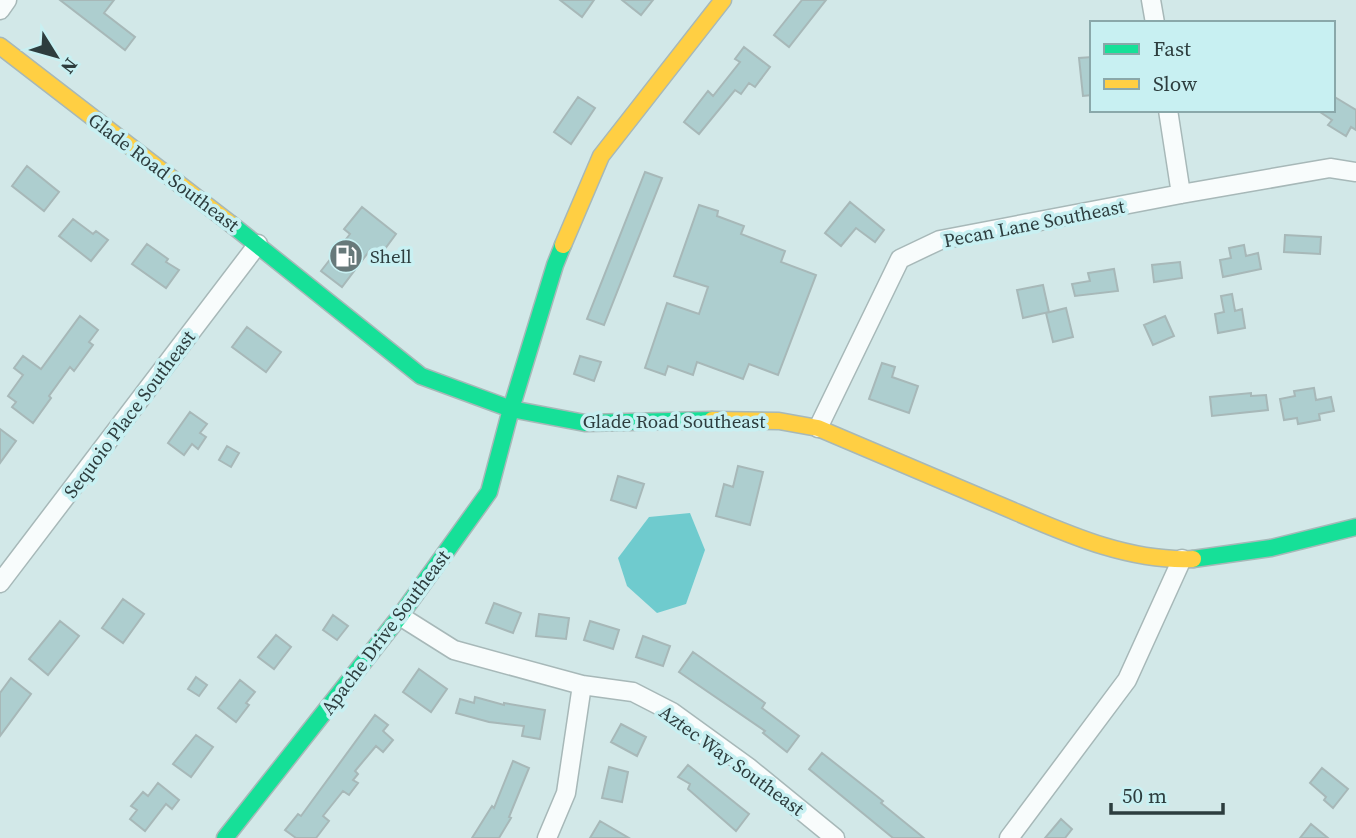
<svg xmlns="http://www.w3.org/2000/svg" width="1356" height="838" font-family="'Source Serif 4',serif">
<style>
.water{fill:#6fcbce}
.building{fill:#adcecf;stroke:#a7b8b8;stroke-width:2}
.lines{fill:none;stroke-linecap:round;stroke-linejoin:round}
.street-casing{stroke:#a7b8b8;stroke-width:21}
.fast-casing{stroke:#a7b8b8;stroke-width:19}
.slow-casing{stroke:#a7b8b8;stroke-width:19}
.street{stroke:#f8fcfc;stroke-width:18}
.fast{stroke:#16e098;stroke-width:16}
.slow{stroke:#ffcf43;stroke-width:16}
.labels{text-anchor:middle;stroke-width:7;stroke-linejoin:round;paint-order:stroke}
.street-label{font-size:19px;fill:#2d3d3e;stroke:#c8f0f2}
.poi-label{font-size:19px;fill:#2d3d3e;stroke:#c8f0f2;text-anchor:start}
</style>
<rect width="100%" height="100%" fill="#d2e8e8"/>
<path class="water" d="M690,513L705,550L686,604L657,613L627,586L618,558L649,517Z"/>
<path class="building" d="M60,0H114L104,13L135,37L125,50Z
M560,0H594L582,17Z
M622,0H653L641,15Z
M802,0H826L789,47L774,35Z
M744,47L770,67L755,87L749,83L741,94L735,90L699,134L684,122L708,91L713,96L740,62L735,59Z
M1092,57V95L1083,96L1079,58Z
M1333,96L1356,110V130L1351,127L1346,136L1328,125L1332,120L1317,110H1333Z
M578,97L595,108L571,144L554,132Z
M27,166L59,192L44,211L12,186Z
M645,172L662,178L604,325L587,319Z
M850,202L884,230L875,242L856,228L841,246L825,233Z
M699,205L718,211L717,216L744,226L741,234L785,251L781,262L816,275L778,375L749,364L743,379L697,362L693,375L668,366L665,375L645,368L667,303L699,314L708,287L674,276Z
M362,207L396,234L379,257L370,250L342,287L321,271L350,234L344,229Z
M73,219L93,234L96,231L108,240L91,261L59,236Z
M1285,235L1321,237L1320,254L1284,252Z
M147,244L168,259L166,262L179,270L166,288L132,264Z
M1244,245L1246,256L1258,253L1261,269L1223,277L1220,260L1231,258L1229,248Z
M1180,262L1182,278L1154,282L1152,265Z
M1114,269L1118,291L1075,296L1072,284L1090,281L1088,273Z
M1043,285L1049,312L1023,318L1017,290Z
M1232,294L1235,311L1242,309L1245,328L1218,333L1215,314L1224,312L1221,296Z
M1066,308L1073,337L1053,342L1046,313Z
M80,316L98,330L89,342L93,345L74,371L70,367L49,396L51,398L33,423L12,407L16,402L8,396L23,375L14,368L23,356L41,369Z
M1165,316L1174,336L1153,345L1144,325Z
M247,327L281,352L266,372L232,347Z
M580,356L601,362L594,381L574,374Z
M882,363L895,367L892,377L918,386L909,413L869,399Z
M1314,388L1316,400L1331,397L1334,411L1319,414L1320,420L1298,424L1297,418L1284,420L1280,399L1295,396L1294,391Z
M1251,393V396L1266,395L1268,410L1212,416L1210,397Z
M190,412L207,424L200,433L206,437L198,449L192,444L184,455L168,443Z
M0,429L16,441L0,463Z
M227,446L239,453L231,467L219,460Z
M738,466L763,472L750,525L716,516L724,484L733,487Z
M618,476L644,484L636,508L611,500Z
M123,599L144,614L123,643L102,628Z
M494,603L521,613L513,633L486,623Z
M539,614L569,618L566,639L536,636Z
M333,615L348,626L337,640L323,630Z
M60,621L79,636L48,675L29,659Z
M590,621L619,630L613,649L584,640Z
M276,635L291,647L274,669L258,657Z
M643,636L670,646L663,666L636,657Z
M693,652L765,703L762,708L799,736L787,752L763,733L765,731L679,672Z
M419,669L447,689L431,712L403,692Z
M196,677L207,685L199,696L188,689Z
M11,678L31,694L0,736V693Z
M240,680L255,692L246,703L249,705L236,722L218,708Z
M475,697L504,705V703L545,710L540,739L522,736L524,726L489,722L456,713L460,699L474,703Z
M375,715L388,725L383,731L393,740L383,752L376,746L355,771L358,774L353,780L358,783L349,795L343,791L323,816L329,821L316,838H296L285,830L298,814L301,816Z
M621,724L646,737L637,756L611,742Z
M196,735L213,747L191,777L173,764Z
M822,753L883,801L881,803L924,838H893L809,769Z
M513,761L529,768L509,817L511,818L499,838H472L492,806L494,808Z
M688,765L749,814L736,831L688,789L690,784L678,777Z
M609,767L628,772L622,802L602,798Z
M1322,768L1348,789L1333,808L1324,800L1326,797L1310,783Z
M158,783L179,800L172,809L166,804L145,831L130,819L137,810L131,806L143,792L148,796Z
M1061,819L1072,829L1065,838H1045Z
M600,821L629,838H590Z
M1311,824L1328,838H1300Z"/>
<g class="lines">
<g class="street-casing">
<path id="street" d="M1151,0L1155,23
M0,10L7,0
M1168,110L1181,194
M818,428L900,259L940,240L1181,194L1330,168L1356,172
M0,583L258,244
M400,616L454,650L582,685L566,793L547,838
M582,685L633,692L672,712L748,767L835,838
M1009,838L1127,680L1182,559"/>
</g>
<g class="fast-casing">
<path id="fast" d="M231,224L421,376L511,409L585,423L712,420
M1193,559L1271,548L1356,527
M225,838L400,616L489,492L511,409L555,265L563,245"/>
</g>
<g class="slow-casing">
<path id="slow" d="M0,46L231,224
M563,245L601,156L723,0
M712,420L779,421L818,428C875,452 933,477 990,501C1055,528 1121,562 1193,559"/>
</g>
<use href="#street" class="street"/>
<use href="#fast" class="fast"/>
<use href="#slow" class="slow"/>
</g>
<defs>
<g id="fuel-disc" transform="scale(1.75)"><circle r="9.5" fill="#67797a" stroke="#c8f0f2"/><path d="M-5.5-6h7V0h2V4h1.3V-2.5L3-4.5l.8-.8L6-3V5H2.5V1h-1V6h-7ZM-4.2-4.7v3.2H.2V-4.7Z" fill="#fff"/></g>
</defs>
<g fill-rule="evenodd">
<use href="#fuel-disc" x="346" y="256"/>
</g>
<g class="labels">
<g class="street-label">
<text transform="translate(164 172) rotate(37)" y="7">Glade Road Southeast</text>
<text transform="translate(1034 223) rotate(-11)" y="7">Pecan Lane Southeast</text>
<text transform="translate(129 414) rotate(-53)" y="7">Sequoio Place Southeast</text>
<text x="674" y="428">Glade Road Southeast</text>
<text transform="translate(385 632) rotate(-53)" y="7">Apache Drive Southeast</text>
<text transform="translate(732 760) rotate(36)" y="7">Aztec Way Southeast</text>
</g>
<g class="poi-label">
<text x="370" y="263">Shell</text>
</g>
</g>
<rect x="1090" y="21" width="245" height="91" fill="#c8f0f2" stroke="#8aa8aa" stroke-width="2"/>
<rect x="1104" y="44" width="35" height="10" fill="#16e098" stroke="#8aa8aa" stroke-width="2"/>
<text x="1153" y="56" font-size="21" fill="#2d3d3e">Fast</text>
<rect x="1104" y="79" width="35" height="10" fill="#ffcf43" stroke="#8aa8aa" stroke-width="2"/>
<text x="1153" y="91" font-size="21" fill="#2d3d3e">Slow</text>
<g transform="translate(56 56) rotate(127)" stroke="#c8f0f2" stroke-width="5" paint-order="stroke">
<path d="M0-5L12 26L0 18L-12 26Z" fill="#2d3d3e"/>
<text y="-10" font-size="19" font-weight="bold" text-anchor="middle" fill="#2d3d3e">N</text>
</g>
<path d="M1111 803v10h112v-10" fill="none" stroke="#2d3d3e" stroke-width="3.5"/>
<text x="1122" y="803" font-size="21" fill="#2d3d3e" stroke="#c8f0f2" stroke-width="5" paint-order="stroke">50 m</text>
</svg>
